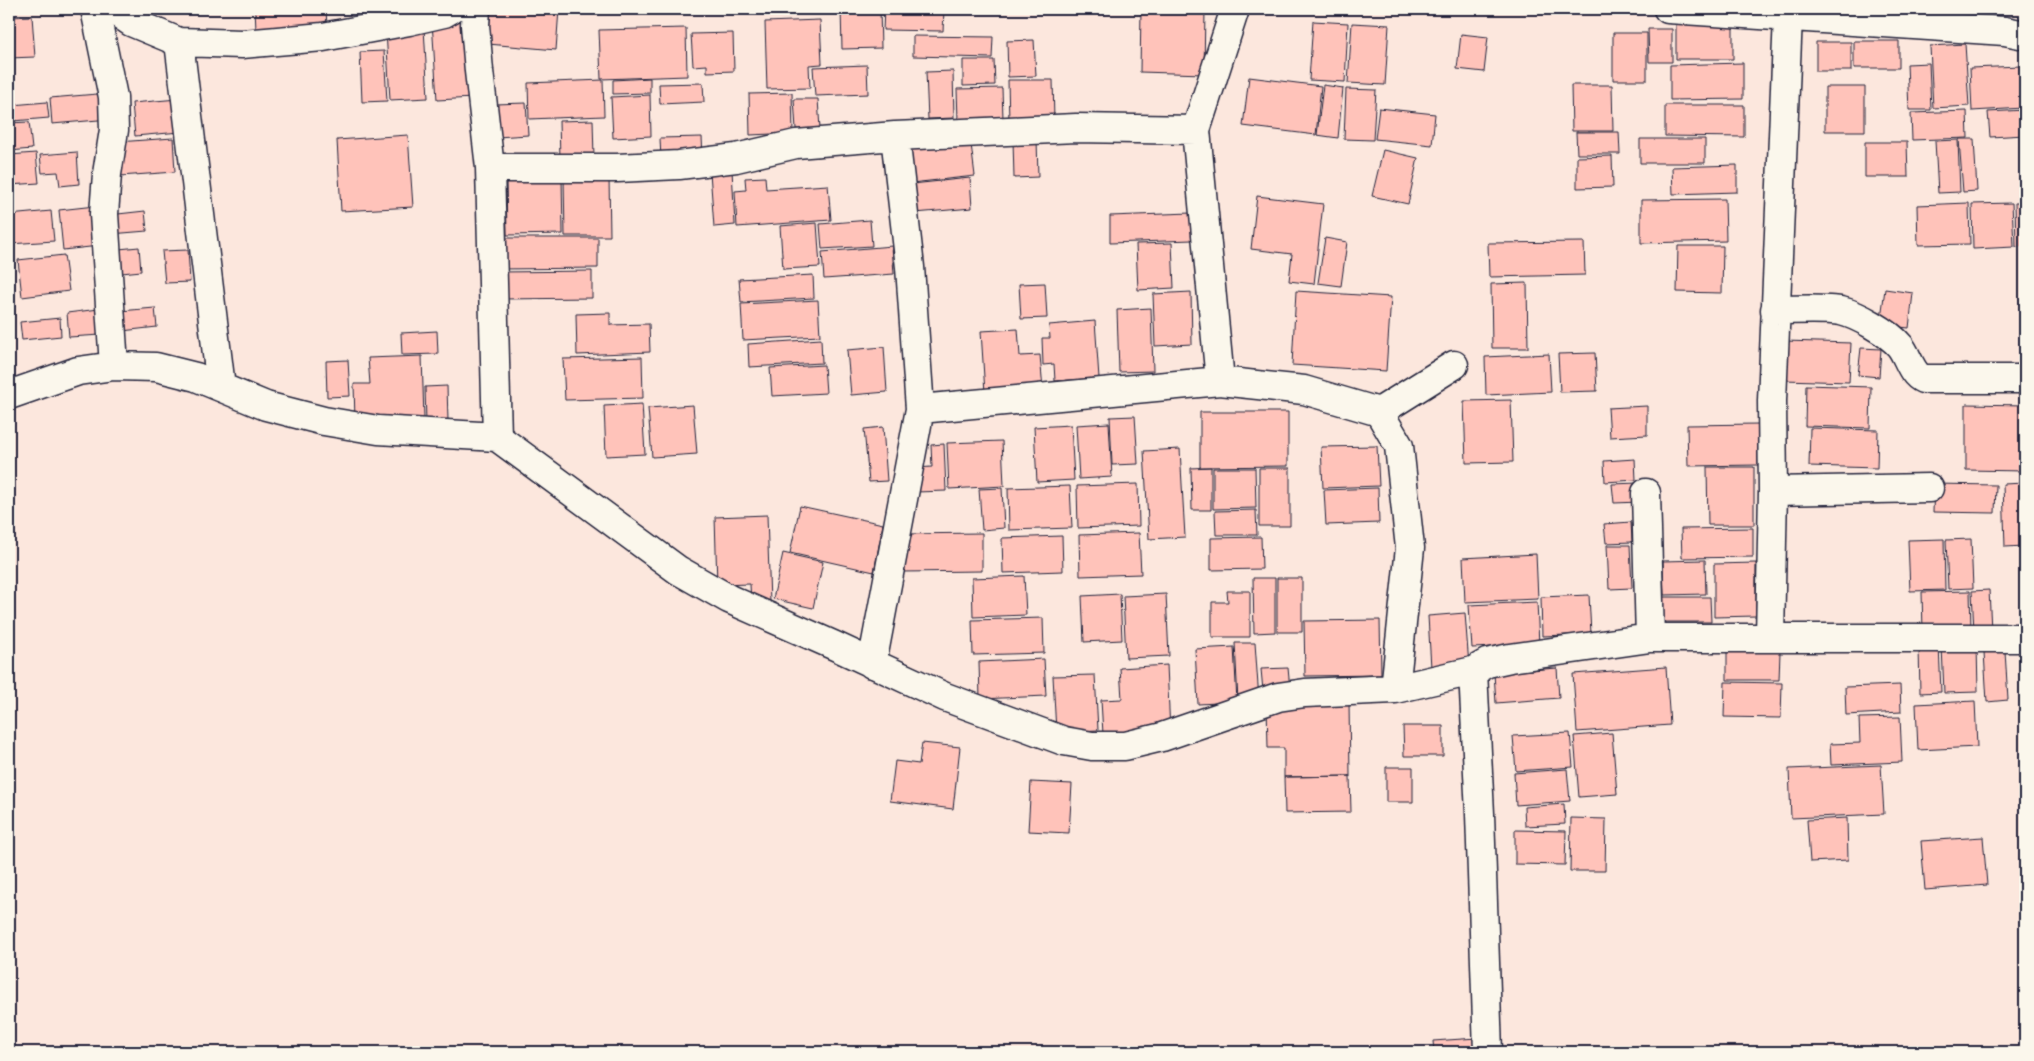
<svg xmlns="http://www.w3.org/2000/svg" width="2034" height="1061" font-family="Caveat,sans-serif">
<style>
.building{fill:#ffc3ba;stroke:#22223b}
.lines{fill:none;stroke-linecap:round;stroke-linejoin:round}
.minor-casing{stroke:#22223b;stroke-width:31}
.minor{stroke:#fbf7ec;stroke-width:28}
</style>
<rect width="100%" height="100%" fill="#fce7dd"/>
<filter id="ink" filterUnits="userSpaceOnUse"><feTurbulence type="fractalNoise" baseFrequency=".02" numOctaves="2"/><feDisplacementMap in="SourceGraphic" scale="10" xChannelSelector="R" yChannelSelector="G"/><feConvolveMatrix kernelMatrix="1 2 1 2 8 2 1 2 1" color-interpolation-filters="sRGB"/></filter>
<g filter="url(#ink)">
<path class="building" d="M255,9H326L327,27L256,30Z
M491,9H559L556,50L488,44Z
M841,9H880L881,48L842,49Z
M884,9L944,10L943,31L883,30Z
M1141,9H1205L1204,74L1140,72Z
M32,16L35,57L9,58V17Z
M468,19L473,98L437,100L432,21Z
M820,20L822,64L809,65L810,88L767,89L765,22Z
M1313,21L1348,23L1345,82L1309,80Z
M1676,22L1733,23V59H1676Z
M1352,23L1389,25L1385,85L1348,83Z
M424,28L428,98L390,100L386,30Z
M686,28L687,76L601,79L599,30Z
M1648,29H1672V62H1649Z
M733,33L734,71L707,72V65L693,66L691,34Z
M1613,33H1647V80H1613Z
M1461,34L1488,37L1484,72L1457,69Z
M913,36L993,37L992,58L913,56Z
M1034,40L1036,76L1008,77L1007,41Z
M1854,41H1899V68H1854Z
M1816,42H1851V71H1816Z
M1965,44L1969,106L1933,108L1930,46Z
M384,51L387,101L362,102L360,52Z
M963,60H994L995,85L963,86Z
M1743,63V99L1670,100V65Z
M1929,63L1931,110H1909L1907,64Z
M867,65L868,94L815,96L813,67Z
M2021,66L2023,108L1972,111L1970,68Z
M953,71L954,118L928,119L926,72Z
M1249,77L1321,86L1316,135L1243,126Z
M650,78V93L613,94V80Z
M603,80L604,116L529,119L528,83Z
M1008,80H1053L1054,120L1009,121Z
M703,83L704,102L660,104L659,84Z
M1323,85L1343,88L1338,138L1317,135Z
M1571,85H1612L1613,131H1572Z
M1825,87H1865V131H1825Z
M1002,88L1003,119L958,121L957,89Z
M1346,89L1376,90L1373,140L1344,139Z
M109,93L110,119L52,124L50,98Z
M792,93L793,133L750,135L749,94Z
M650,95L651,136L613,138L611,97Z
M178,99L180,132L135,136L132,103Z
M794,99H818L820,129H796Z
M47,102L49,118L13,121L12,105Z
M526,103L528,135L497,137L495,104Z
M1665,105H1744V137L1665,136Z
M1379,108L1435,114L1432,145L1375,139Z
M2025,110V135L1990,137L1988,112Z
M1967,111L1968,138L1912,140L1911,113Z
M593,120L594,158L560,159L559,121Z
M29,122L32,149L9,151V123Z
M1576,132H1619L1620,154H1577Z
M408,135L413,207L341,211L337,140Z
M970,136L975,176L911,183L906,143Z
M702,137L703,158L661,160L660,138Z
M173,138L175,172L120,176L118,142Z
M1037,139L1038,177L1014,178L1013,140Z
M1640,139H1705V163H1640Z
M1959,139H1974L1977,191L1963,192Z
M1958,140L1960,192L1938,193L1935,141Z
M1865,142H1907L1908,177H1865Z
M1383,150L1418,158L1408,204L1372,196Z
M77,152L79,184L60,186L58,172L42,173L40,155Z
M36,153L39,183L9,185V155Z
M1612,156L1613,187L1577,188V157Z
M1737,165V192L1673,194L1672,167Z
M732,170L735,225L714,227L710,172Z
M765,177L766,189L828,185L831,220L737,227L735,191L746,190L745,178Z
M564,178H609L610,236H565Z
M970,178L972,208L915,213L912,184Z
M506,179H562L563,234L507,235Z
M1257,196L1323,204L1314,284L1289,281L1292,254L1251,249Z
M1725,199L1726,241L1641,243V200Z
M1969,203L1970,244L1918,245L1917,205Z
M2012,203L2014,247L1973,249L1972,204Z
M2015,203H2025V246L2016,247Z
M95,206L99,246L63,250L59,210Z
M51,211L54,241L9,244V215Z
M145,211L147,231L111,234L109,215Z
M1191,213L1192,240L1110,243V216Z
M870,220L872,246L822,249L820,224Z
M817,223L820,267L783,269L780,226Z
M502,238H598V268L502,269Z
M1325,238L1347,242L1341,286L1318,283Z
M1584,242L1585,275L1489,277L1488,243Z
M1172,243L1174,288L1138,290L1136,244Z
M892,246L894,274L824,279L822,252Z
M1678,246H1723L1722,293L1677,292Z
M139,247L141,271L112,274L109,250Z
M188,250L190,282L165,283L162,251Z
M64,255L69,291L22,297L18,260Z
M592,271V298L502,299L501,272Z
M813,275L814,298L741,302L739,279Z
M1045,283L1047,318L1021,319L1019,284Z
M1527,283L1528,348H1492L1491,284Z
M1885,289L1913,293L1909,328L1880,325Z
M1296,291L1391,297L1386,371L1292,365Z
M1191,292L1192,344L1155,346L1153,294Z
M818,300L820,336L743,340L741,304Z
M155,308L157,327L122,331L120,311Z
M1151,308L1153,371L1119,372L1117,310Z
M99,309L101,335L69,337L67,313Z
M610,313V325L649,324L650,352L577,355L576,314Z
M60,318L61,336L22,340L20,322Z
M1095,321L1099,378L1055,381L1054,364L1043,365L1042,338H1050L1049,325Z
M1018,329L1020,356L1040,355L1043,389L985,393L981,331Z
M437,331L438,354L402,355L401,333Z
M821,339L822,363L749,367L748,344Z
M1785,341L1851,343L1849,382L1784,380Z
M884,347L887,392L851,395L847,350Z
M1861,348L1881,349L1879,377L1858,375Z
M1595,353L1597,391L1560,392L1558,354Z
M1549,354L1551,392L1486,395L1485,357Z
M422,356L424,419L355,421L354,384H370L368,358Z
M642,357L643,398L565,400L563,359Z
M348,360L350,396L327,397L326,361Z
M824,365L826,393L772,396L770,368Z
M1806,385L1871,387L1870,428L1805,426Z
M447,386L448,421L426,422L425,387Z
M1511,400L1513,462L1466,463L1464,401Z
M642,404L645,454L606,456L604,406Z
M1966,404L2025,405V471L1966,470Z
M693,405L697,454L652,457L648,408Z
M1647,406V435L1610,437L1608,408Z
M1200,412H1288V466L1200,467Z
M1135,416L1138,464L1112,465L1110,417Z
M1109,423L1112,477L1079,479L1076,425Z
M1758,424V465L1688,466L1687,425Z
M1071,425L1074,480L1037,482L1034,427Z
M883,427L887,481L869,482L864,429Z
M1810,428L1878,430L1877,468L1809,466Z
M1002,441L1004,486L949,489L947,443Z
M944,444L946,491L916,492L915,468L932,467L931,445Z
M1377,446L1379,486L1323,488L1321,447Z
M1180,449L1185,537L1149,539L1144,451Z
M1635,459L1636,480L1605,482L1604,461Z
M1211,467V510H1192L1191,468Z
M1707,467H1754V525H1708Z
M1213,468H1255L1256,508L1213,509Z
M1259,468H1290V526H1259Z
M1638,483L1640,502L1614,503L1612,484Z
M2025,483V546L2005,547L2003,484Z
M1138,484L1139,526L1078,528L1077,486Z
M1934,484L1996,485L1995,513L1933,512Z
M1070,486L1072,528L1009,530L1008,488Z
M1002,488L1004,528L982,530L979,489Z
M1378,488L1379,523L1326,525L1324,490Z
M800,506L883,524L874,572L790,553Z
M1256,510L1257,535H1216L1215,511Z
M767,515L770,603L751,604L750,584L717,585L715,517Z
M1631,522L1632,542L1606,543L1604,524Z
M1753,528V557L1682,558L1681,529Z
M982,533V571L903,572V534Z
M1139,533L1141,574L1080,576L1079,535Z
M1062,536L1063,571L1003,573L1002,538Z
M1261,537L1262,569L1211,570V538Z
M1944,539L1945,590L1910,591L1908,540Z
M1971,539L1973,588L1948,589L1946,540Z
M1607,545H1630L1632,588L1609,589Z
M783,553L823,562L813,608L773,599Z
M1536,554L1538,599L1465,602L1463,558Z
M1705,560L1706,594L1664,595L1663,561Z
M1756,563V616L1714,617V564Z
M1024,576L1026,615L973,617L972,578Z
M1253,578H1275V632L1254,633Z
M1277,578H1302V632H1277Z
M1989,590L1991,630L1974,631L1972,591Z
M1227,591H1250V637H1212V602H1228Z
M1970,591L1971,629L1923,631L1922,592Z
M1120,594L1122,640L1084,642L1082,596Z
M1166,594L1169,656L1126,658L1123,596Z
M1589,595L1591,634L1542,636L1541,597Z
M1662,597H1710L1711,622H1662Z
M1537,602L1539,645L1472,648L1469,605Z
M1465,613L1469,666L1431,668L1428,616Z
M1043,618L1044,653L973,655L972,620Z
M1380,620L1381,675L1305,676L1304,621Z
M1235,643H1255L1259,700L1238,701Z
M1977,645L1978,692L1944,693L1942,646Z
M1939,646L1941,692L1920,693L1919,647Z
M1234,647L1237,702L1198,704L1195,649Z
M1727,651L1780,652L1779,680H1727Z
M2005,651L2008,700L1987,702L1984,652Z
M1044,659L1046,696L980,699L979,662Z
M1167,665L1170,732L1103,734L1101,700L1122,699L1120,668Z
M1666,667L1670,725L1577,732L1573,674Z
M1288,668L1290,689L1263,691L1261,669Z
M1557,668L1559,698L1496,703L1494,673Z
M1095,675L1098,730L1056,732L1053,676Z
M1725,682L1782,683L1781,718L1724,717Z
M1900,685L1901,712L1846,715L1845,687Z
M1975,701L1977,747L1918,750L1916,704Z
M1349,702L1350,776L1284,777V748H1268L1267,704Z
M1900,717L1902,762L1831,765L1830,744L1860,743L1859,718Z
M1403,726H1443V756H1404Z
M1570,733L1573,767L1516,771L1513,736Z
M1612,733L1617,794L1579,797L1574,736Z
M922,743L960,747L953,809L890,801L895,761L919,764Z
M1881,765L1884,814L1791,818L1789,769Z
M1386,767H1413V802H1386Z
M1567,769L1570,801L1516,805L1514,773Z
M1350,776L1351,812L1285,813L1284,777Z
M1031,782L1072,784L1069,833L1028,831Z
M1564,804L1565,824L1525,826L1524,807Z
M1571,818L1606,819L1605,871H1570Z
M1847,818L1848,860L1810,862L1807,820Z
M1515,830L1566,831L1565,865L1515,864Z
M1983,837L1987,885L1925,890L1921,841Z
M1477,1038L1478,1052H1434L1433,1041Z"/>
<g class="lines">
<g class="minor-casing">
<path id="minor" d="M95,9L113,97L114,130L107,174L104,214L114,366
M112,9L131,22L179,42L242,44L323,37L409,21L444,13L451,9
M476,9L475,25L479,71L490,168L497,437
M1668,9L2005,31L2025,35
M179,42L221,387
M1196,130L1220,381
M895,136L1076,128L1196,130L1235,9
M490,168H617L679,165L736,158L796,144L895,136L910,267L920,409L872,664
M1775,310C1795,310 1823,308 1841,311C1858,315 1888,332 1900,346C1908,356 1911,374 1923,379H2025
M9,395L78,371L114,366L156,367L196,377L266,406L324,421L378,430L497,437L678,570L729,599L833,645L945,697L1064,741L1092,746H1125L1162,737L1278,697L1305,693L1395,689L1473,671L1487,663L1510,658L1650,638L1646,493
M920,409L1220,381L1304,390L1379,412L1399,446L1410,548L1395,689
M1379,412L1454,365
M1773,491L1929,488
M1770,637L1773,491L1772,401L1788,16
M1650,638H2021
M1473,671L1480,814L1488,1052"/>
</g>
<use href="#minor" class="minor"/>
</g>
</g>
<rect width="2034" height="1061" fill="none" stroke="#fbf7ec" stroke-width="30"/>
<rect x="15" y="15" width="2004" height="1031" fill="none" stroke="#22223b" stroke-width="2" filter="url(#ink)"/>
</svg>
